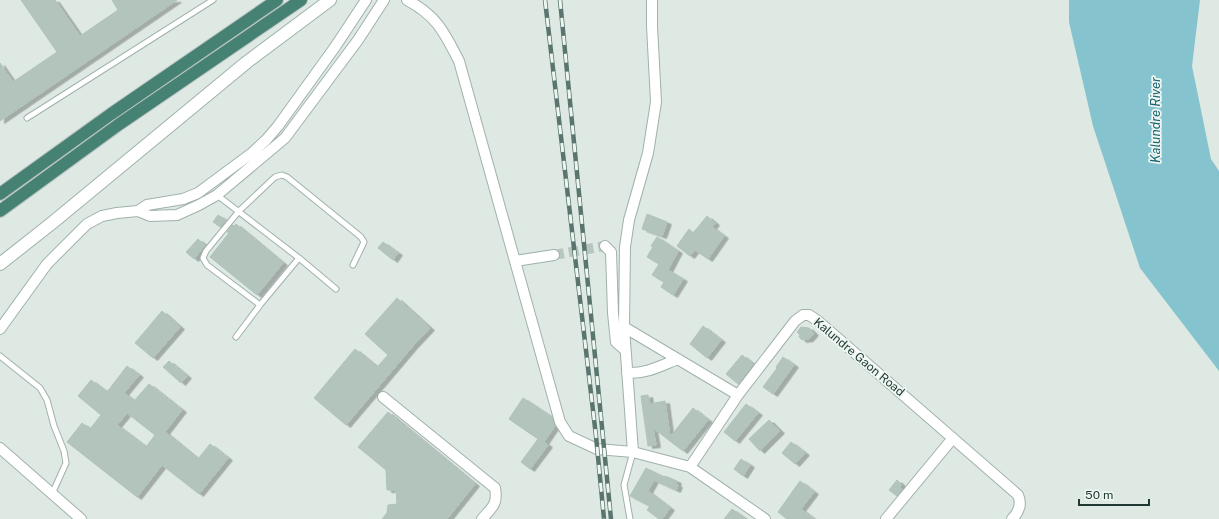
<svg xmlns="http://www.w3.org/2000/svg" width="1219" height="519" font-family="'Public Sans',sans-serif">
<style>
.water{fill:#85c4cf}
.building{fill:#b3c4bd;stroke:#b0c3bb;fill-rule:evenodd;filter:url(#shadow)}
.lines{fill:none;stroke-linecap:round;stroke-linejoin:round}
.minor-tunnel{stroke:#b8c6c0;stroke-width:10;stroke-dasharray:10 5;stroke-linecap:butt}
.service-casing{stroke:#a1b1ab;stroke-width:7}
.minor-casing{stroke:#a1b1ab;stroke-width:12}
.tertiary-casing{stroke:#a1b1ab;stroke-width:14}
.trunk-casing{stroke:#bcc4c2;stroke-width:14}
.service{stroke:#fff;stroke-width:5}
.minor{stroke:#fff;stroke-width:10}
.tertiary{stroke:#fff;stroke-width:12}
.trunk{stroke:#468274;stroke-width:12}
.rail-casing{stroke:#59756d;stroke-width:4.5}
.rail{stroke:#eef6f2;stroke-width:3;stroke-dasharray:9;stroke-linecap:butt}
.labels{text-anchor:middle;stroke-width:3.5;stroke-linejoin:round;paint-order:stroke}
.street-label{font-size:12px;fill:#1f3932;stroke:#eef6f2}
.water-label{font-size:13px;font-style:italic;fill:#1a6574;stroke:#eef6f2}
</style>
<defs>
<filter id="shadow"><feDropShadow dx="4.5" dy="2.5" stdDeviation="0" flood-color="#0004"/></filter>
</defs>
<rect width="100%" height="100%" fill="#dee9e4"/>
<path class="water" d="M1069,0H1200L1192,66L1211,159L1219,171V371L1140,268L1093,126L1069,22Z"/>
<path class="building" d="M21,0H55L80,36L118,10L112,0H177L0,121V63L13,82L57,52Z
M647,214L667,222L662,236L642,229Z
M218,215L226,220L220,227L213,222Z
M707,216L715,223L712,227L724,236L708,259L695,250L690,256L677,246L689,229L693,233Z
M236,224L283,263L257,295L210,257L229,233L227,232L232,225L234,226Z
M657,237L678,251L668,270L683,279L673,295L661,287L664,282L652,275L659,264L647,257L653,247L651,246Z
M198,239L205,245L194,259L186,252Z
M383,242L398,253L393,260L378,248Z
M397,298L430,328L413,346L346,425L314,398L355,349L377,367L388,355L365,334Z
M162,311L180,327L153,358L135,343Z
M703,326L721,340L707,358L690,344Z
M801,327L809,328L814,333L809,339L802,340L799,337L800,335L797,332Z
M742,355L753,364L738,384L726,374Z
M783,357L794,365L773,394L763,387L777,368L776,367Z
M169,361L187,376L181,383L163,367Z
M127,366L139,375L124,393L134,401L149,384L182,410L165,432L198,459L210,444L228,458L199,494L162,465L137,497L67,442L82,423L90,429L101,415L78,396L91,380L107,392ZM127,413L155,435L146,447L117,425Z
M648,395L650,404L665,401L670,437L693,408L708,420L683,451L653,428L656,445L648,446L641,396Z
M523,398L552,417L555,426L544,442L548,445L530,469L521,462L538,439L509,419Z
M746,404L758,413L735,441L724,432Z
M388,412L475,484L447,519H382L387,513L388,505L397,504L396,490H387L386,470L358,447Z
M769,420L780,431L760,451L749,439Z
M791,442L805,453L795,464L782,453Z
M741,459L750,465L743,476L734,469Z
M646,468L664,477L665,476L677,481L676,484L678,485L676,490L654,480L648,491L670,508L662,519H659L647,510L650,506L630,496Z
M897,480L902,485L900,487L902,489L897,496L889,490Z
M800,481L814,492L801,509L814,519H787L778,512Z
M732,509L746,519H724Z"/>
<g class="lines">
<path class="minor-tunnel" d="M554,255L605,246"/>
<g class="service-casing">
<path id="service" d="M27,118L213,0
M217,195L299,258L336,289
M260,305L207,265L203,258L206,251L239,211L275,177L282,175L287,177L361,237L364,242L353,265
M236,337L260,305L299,258
M0,356L40,388L47,400L54,426L64,451L66,463L52,494
M630,519L624,485L633,452"/>
</g>
<g class="minor-casing">
<path id="minor" d="M407,0C437,16 444,32 459,61L560,422L569,436L597,449L633,452L690,467L765,519
M138,211L150,216L177,215L199,205L217,195L285,138L358,40L384,0
M605,246L611,252L613,313L616,342L625,350
M515,261L554,255
M624,327L738,395
M0,329L47,264L87,224L102,216L117,213L138,211L147,205L183,199L198,193L252,153L266,140L278,126L335,47L366,0
M627,373C646,374 660,366 678,359
M383,397L495,488C498,505 492,507 482,519
M0,448L81,519
M633,452L624,327L625,247L629,220L648,153L656,102L652,26V0
M690,467L738,395L795,321L803,315H809L818,321L1018,495C1022,504 1019,512 1012,519
M886,519L953,438"/>
</g>
<g class="tertiary-casing">
<path id="tertiary" d="M0,264L52,223L247,62L330,0"/>
</g>
<g class="trunk-casing">
<path id="trunk" d="M0,194L111,114L277,0
M0,211L118,125L301,0"/>
</g>
<use href="#service" class="service"/>
<use href="#minor" class="minor"/>
<use href="#tertiary" class="tertiary"/>
<use href="#trunk" class="trunk"/>
<g class="rail-casing">
<path id="rail" d="M545,0L596,436L604,519
M560,0L611,519"/>
</g>
<use href="#rail" class="rail"/>
</g>
<g class="labels">
<g class="street-label">
<text transform="translate(859 357) rotate(40)" y="4">Kalundre Gaon Road</text>
</g>
<g class="water-label">
<text transform="translate(1155 120) rotate(-90)" y="5">Kalundre River</text>
</g>
</g>
<path d="M1079 499v6h70v-6" fill="none" stroke="#1f3932" stroke-width="2"/>
<text x="1085" y="499" font-size="12" fill="#1f3932" stroke="#eef6f2" stroke-width="3" paint-order="stroke">50 m</text>
</svg>
